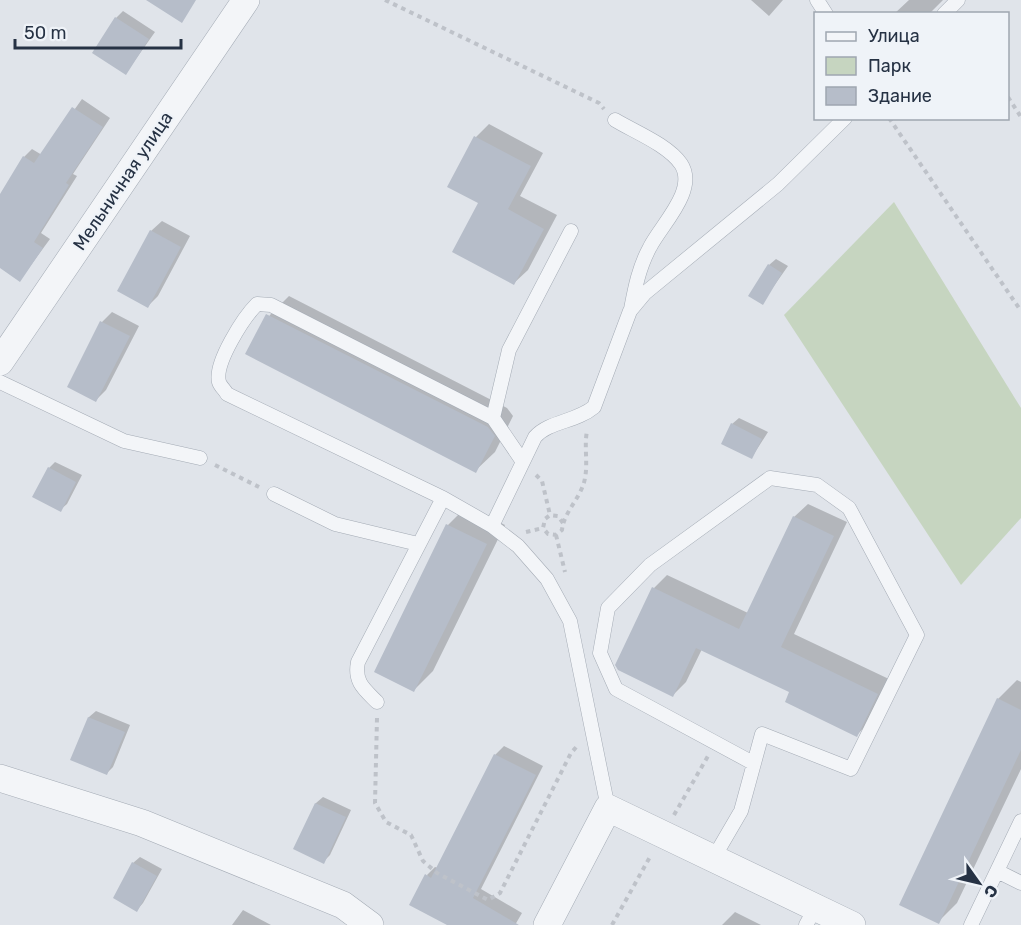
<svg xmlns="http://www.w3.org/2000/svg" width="1021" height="925" font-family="Rubik,sans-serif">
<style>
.green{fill:#c6d5c0}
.shadow{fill:#0003}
.building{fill:#b6bdc9}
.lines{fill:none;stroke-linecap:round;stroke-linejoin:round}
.service-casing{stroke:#a4abb5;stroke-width:15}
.minor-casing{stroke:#a4abb5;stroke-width:28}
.path{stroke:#bec2c9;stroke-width:4;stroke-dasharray:4.5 4.5;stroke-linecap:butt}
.service{stroke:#f3f5f8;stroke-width:14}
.minor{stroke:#f3f5f8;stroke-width:27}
.labels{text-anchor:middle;stroke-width:4.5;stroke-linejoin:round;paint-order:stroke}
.street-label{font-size:18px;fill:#263244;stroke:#eff3f8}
</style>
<rect width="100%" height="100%" fill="#e0e4ea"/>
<path class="green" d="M894,202L1021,408V518L961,585L784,315Z"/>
<path class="shadow" d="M751,0H783L769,16Z
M909,0H943L929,14H894Z
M123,11L155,32L126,73L116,18Z
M82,99L110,118L73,174L77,176L41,233L50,239L20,280L0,267V196L24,157L32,149L42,155Z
M489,124L543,153L520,196L557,215L528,270L514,283L480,202L476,137Z
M162,221L190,236L158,296L148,306L151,231Z
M776,259L788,266L762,303L769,265Z
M289,296L507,408L513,416L495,452L475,471L247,353L270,315Z
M112,312L139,326L106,390L96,400L102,322Z
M739,418L768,432L752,457L732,424Z
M55,462L82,475L67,504L60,510L49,468Z
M808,504L847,522L794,634L891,680L870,721L857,735L791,692L702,649L686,682L673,695L654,588L667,575L748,613L794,517Z
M467,506L505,525L433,671L414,690L448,525Z
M1017,680L1021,682V769L957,903L938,922L998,699Z
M96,711L130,725L113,767L107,773L72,759L89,717Z
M504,746L543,766L481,889L522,913L515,925H450L427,875L435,867L438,868L495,755Z
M323,797L351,810L330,855L323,862L295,849L316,803Z
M140,857L162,869L143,903L137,910L133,863Z
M243,910L271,925H232Z
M735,912L761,925H722Z"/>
<path class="building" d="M146,0H196L182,23Z
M115,17L149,39L126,75L92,53Z
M72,107L103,127L66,183L69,185L34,242L43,248L20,282L0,268V194L23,156L34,163Z
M474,136L531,166L508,209L544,229L514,285L452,252L478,203L447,187Z
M150,230L181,247L148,308L117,291Z
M768,264L782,273L763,305L748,296Z
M266,314L488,427L495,436L476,473L245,354Z
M100,321L130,336L96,402L67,387Z
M731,423L762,439L752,459L721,444Z
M48,467L76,482L61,512L32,497Z
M793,516L834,536L781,647L878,694L857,737L785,702L789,692L696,648L673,697L618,670L615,665L652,587L739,629Z
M446,524L487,544L414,692L374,672Z
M997,698L1021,710V750L939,924L899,905Z
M88,717L125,732L107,775L70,760Z
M494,754L536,775L473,898L519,925H447L409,905L425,874L431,878Z
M315,803L346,817L324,864L293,849Z
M132,862L157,876L137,912L113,898Z"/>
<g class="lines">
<g class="service-casing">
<path id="service" d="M817,0L826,14
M944,14L958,0
M615,120C635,132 668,145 681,164C698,190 661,225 650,247C639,267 635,288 631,309
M0,382L124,441L200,458
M493,418L271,305L257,304C244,317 214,363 219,382C220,386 225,390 227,394L443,498L492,526L518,546L547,579L570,621L608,808
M523,462L493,418L509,350L571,231
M274,494L335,524L418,544
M492,526L535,437C549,421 576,422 594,407L630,311L645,293L778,184L845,118
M377,702C364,689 354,682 358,662L443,498
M713,859L741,811L762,734L851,769L917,635L849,508L817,485L770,478L650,565L608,608L600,653L616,689L753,763
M997,871L1021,883
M806,925L816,907
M971,925L1021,821"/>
</g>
<g class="minor-casing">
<path id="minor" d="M0,362L246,0
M0,778L142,823L343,905L370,925
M547,925L608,808L852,925"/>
</g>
<path class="path" d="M385,0L599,103L604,109
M1008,97L1021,117
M889,118L1021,311
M215,465L259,487
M536,475L542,481L550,515
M563,523L558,516L550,515L545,519L543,528L548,534L556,535L562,530C564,511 582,497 585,478C588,463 584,446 587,431
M526,532L543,528
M556,535L565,572
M377,718L375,803L386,822L411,835L423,861L437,873L488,900L500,893L571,753L578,745
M674,815L708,756
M612,925L651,855"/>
<use href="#service" class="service"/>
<use href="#minor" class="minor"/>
</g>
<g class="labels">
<g class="street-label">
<text transform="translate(123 181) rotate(-56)" y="6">Мельничная улица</text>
</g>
</g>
<rect x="814" y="12" width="195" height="108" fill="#eff3f8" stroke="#9fa6b0" stroke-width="1.5"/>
<rect x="826" y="32" width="30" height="9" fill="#f3f5f8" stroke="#9fa6b0" stroke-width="1.5"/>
<text x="868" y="42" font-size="18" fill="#263244">Улица</text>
<rect x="826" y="57" width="30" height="18" fill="#c6d5c0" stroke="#9fa6b0" stroke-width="1.5"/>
<text x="868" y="72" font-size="18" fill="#263244">Парк</text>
<rect x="826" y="87" width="30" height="18" fill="#b6bdc9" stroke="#9fa6b0" stroke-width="1.5"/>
<text x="868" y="102" font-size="18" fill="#263244">Здание</text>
<g transform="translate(979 883) rotate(124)" stroke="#eff3f8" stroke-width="4.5" paint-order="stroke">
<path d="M0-4.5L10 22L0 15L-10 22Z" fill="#263244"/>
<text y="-9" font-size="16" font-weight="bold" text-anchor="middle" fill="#263244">С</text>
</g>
<path d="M15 39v9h166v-9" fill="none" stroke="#263244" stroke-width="3"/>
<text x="24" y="39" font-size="18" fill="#263244" stroke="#eff3f8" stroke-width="4.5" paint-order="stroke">50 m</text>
</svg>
